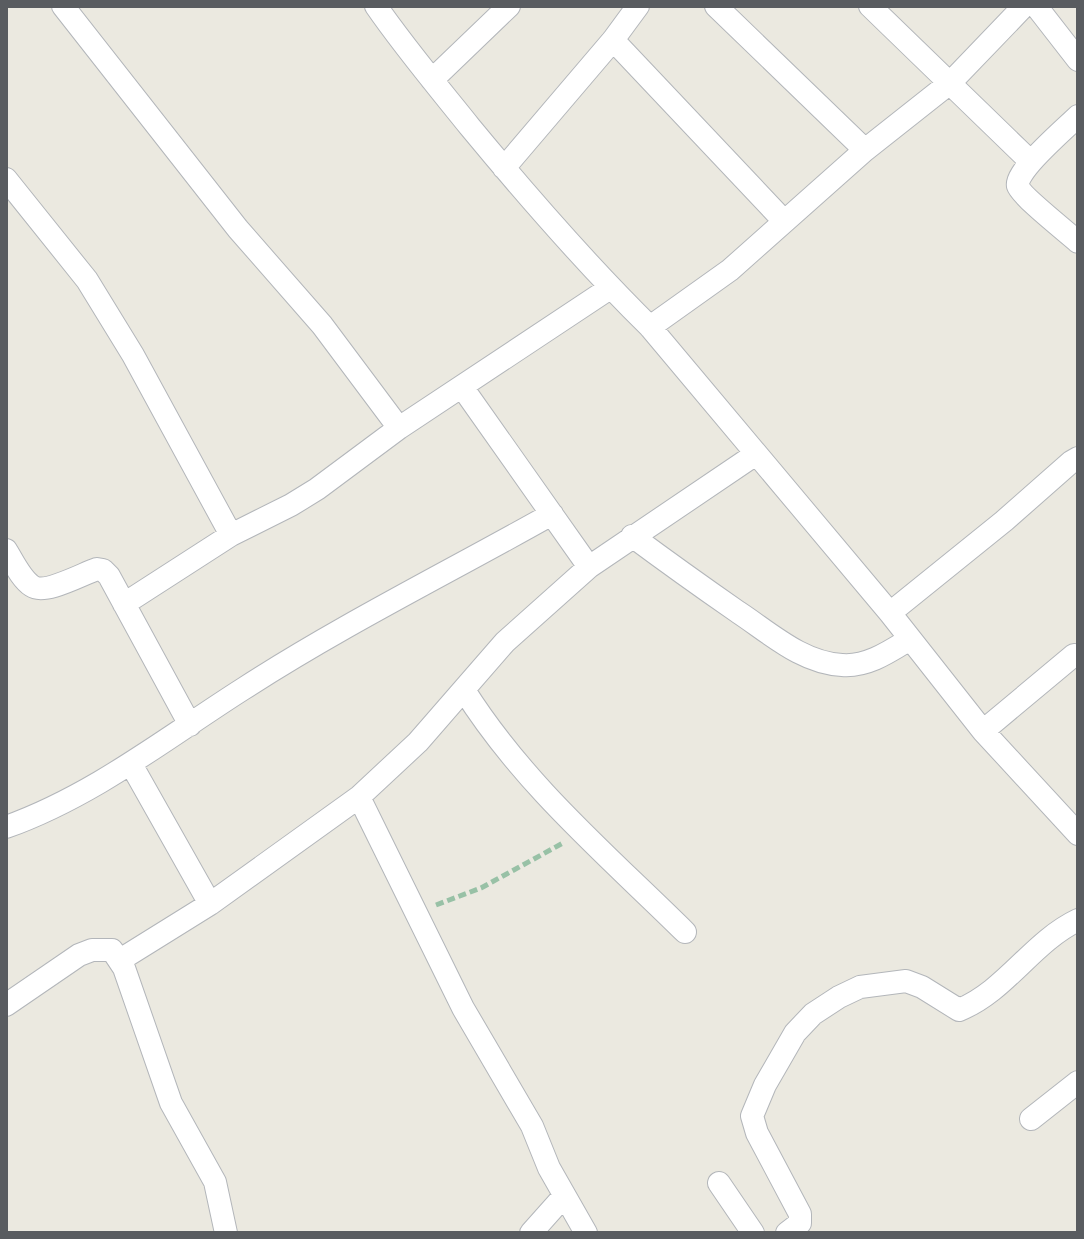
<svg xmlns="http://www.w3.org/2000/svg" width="1084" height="1239" font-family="Helvetica,sans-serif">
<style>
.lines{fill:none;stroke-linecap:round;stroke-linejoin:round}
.minor-casing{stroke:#b3b6ba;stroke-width:24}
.path{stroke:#98c1a6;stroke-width:5;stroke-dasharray:8 4;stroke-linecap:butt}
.minor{stroke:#fff;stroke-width:22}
</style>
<rect width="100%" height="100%" fill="#ebe9e0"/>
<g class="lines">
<g class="minor-casing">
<path id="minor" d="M63,6L238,229L322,325L399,428
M376,6C405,48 438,87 470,127C527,196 586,264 650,327L890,613L983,731L1078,834
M716,6L865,150
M870,6L1031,162
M1036,6L1078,60
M613,40L784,221
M432,80L509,6
M1078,116C1067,127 1014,172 1018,186C1021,196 1068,233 1078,242
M504,168L613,40L638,6
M6,179L87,280L133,355L231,535
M650,327L730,270L865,150L951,82L1024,6
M462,387L589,567
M632,536C667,562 702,587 738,612C770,633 802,663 842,665C867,667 889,652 910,639
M6,550C13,561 21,579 32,586C45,595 82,574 97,569L103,570L109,576L190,725
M124,604L231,535L291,505L317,489L399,428L610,288
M890,613L1004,521L1071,462L1078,458
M464,690C523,784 607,855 685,932
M983,731L1074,655
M131,764L210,904
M359,797L463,1008L532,1126L549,1168L586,1233
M6,827C93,796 166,738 243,689C342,625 449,572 552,514
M120,960L210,904L359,797L418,742L505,642L589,567L756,454
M6,1005L79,955L92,950H112L124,968L171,1103L215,1182L226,1233
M1031,1119L1078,1082
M719,1183L753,1233
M531,1233L564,1196
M787,1233L800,1223V1214L757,1133L752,1116L765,1085L795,1033L813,1014L839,997L860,987L906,981L922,987L959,1010C1006,991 1032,942 1078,920"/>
</g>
<path class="path" d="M436,905L481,888L563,843"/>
<use href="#minor" class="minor"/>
</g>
<rect width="1084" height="1239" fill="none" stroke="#595c60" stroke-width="16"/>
</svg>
